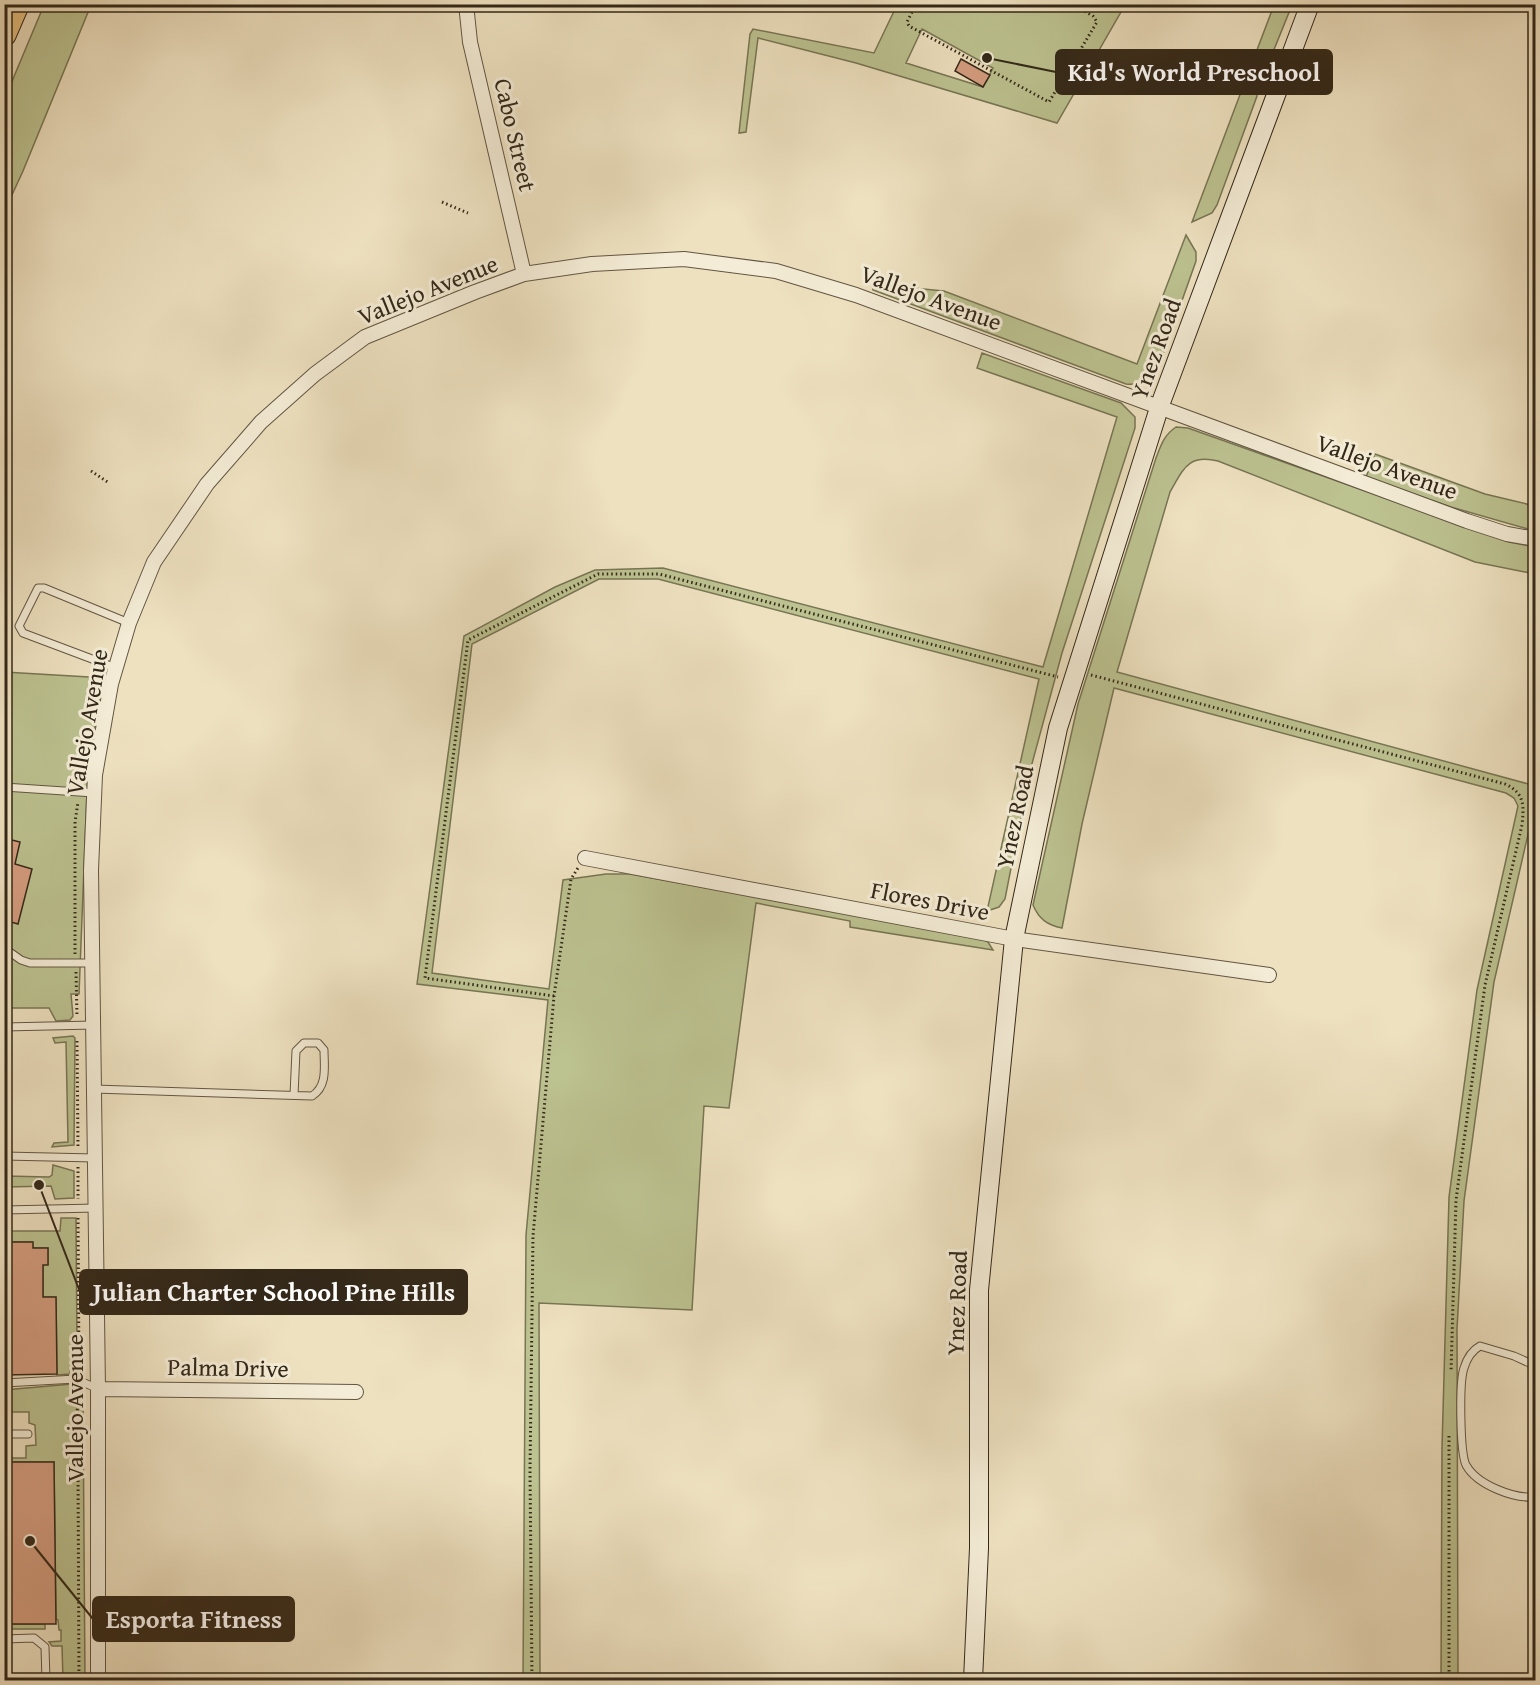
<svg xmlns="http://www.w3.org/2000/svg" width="1540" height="1685" font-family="'Gentium Book Plus',serif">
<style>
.green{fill:#bcc290;stroke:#787554;stroke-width:1.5;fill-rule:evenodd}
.building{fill:#d59d80;stroke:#332819;stroke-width:1.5}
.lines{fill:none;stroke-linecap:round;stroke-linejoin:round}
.service-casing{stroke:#625643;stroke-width:9}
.minor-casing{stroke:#625643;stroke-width:16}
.secondary-casing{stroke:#332819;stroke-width:20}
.motorway-casing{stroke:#332819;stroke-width:26}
.path{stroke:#332819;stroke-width:3;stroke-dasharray:1.5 3;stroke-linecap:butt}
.service{stroke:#f4ecd6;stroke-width:7}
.minor{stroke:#f4ecd6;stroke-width:14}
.secondary{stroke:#f4ecd6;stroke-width:18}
.motorway{stroke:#e7c080;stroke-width:24}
.labels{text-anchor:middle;stroke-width:6;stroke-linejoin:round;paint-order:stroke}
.street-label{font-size:24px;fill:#332819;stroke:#f4ecd6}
.leader{fill:none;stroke:#332819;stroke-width:2}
.callout-dot{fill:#332819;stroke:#f4ecd6;stroke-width:2}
.callout{fill:#332819;stroke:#332819;stroke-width:2}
.callout-label{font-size:26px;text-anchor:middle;font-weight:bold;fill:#fff}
</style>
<rect width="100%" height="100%" fill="#eee1c0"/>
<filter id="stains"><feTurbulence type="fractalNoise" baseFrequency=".00333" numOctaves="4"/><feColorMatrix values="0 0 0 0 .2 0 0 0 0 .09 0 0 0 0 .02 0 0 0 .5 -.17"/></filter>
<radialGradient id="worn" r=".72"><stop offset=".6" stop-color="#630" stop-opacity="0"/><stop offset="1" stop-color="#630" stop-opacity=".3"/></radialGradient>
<path class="green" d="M44,5H91L23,171L5,210V98Z
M897,5H1125L1057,123L856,63L758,38L746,132L739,133L750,34L753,29L874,53ZM922,29L993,68L983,87L906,63Z
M1274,5H1292L1267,67L1261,74L1249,71Z
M1244,84L1257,91V96L1217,205L1212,213L1192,222Z
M1186,235L1196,252V261L1157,371C1148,382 1140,385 1126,384L873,290L872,284L944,291L1137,364Z
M982,353L1121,403L1135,417V428L1062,653L1030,771L1005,899L999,907L987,911L1039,679L658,579H599L472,644L432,973L549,989L563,880L606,874H630L979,937L988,942L993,950L850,927V921L756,903L729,1108L704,1106L692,1310L539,1303L540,1680H523L526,1235L548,1000L417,984L464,636L555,587L595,570L663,568L1043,667L1117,417L977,368Z
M1176,427L1188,428L1509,542L1535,547V574L1475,562L1218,461C1188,454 1184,468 1170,492L1117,672L1532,785L1531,792L1535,793V804L1494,982L1464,1201L1457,1329L1458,1680H1441L1442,1448L1449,1197L1477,990L1518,806L1514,798L1506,793L1114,688L1082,824L1062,928C1047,925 1039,919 1033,905L1078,704L1156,458C1161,445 1164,435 1176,427Z
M1375,454L1485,494L1535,506V531L1451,507L1366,477Z
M4,672L89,677L102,689L88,766L79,994H71L73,1016L70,1020L56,1021L49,1008H5Z
M73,1036L75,1038L74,1145L52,1147L54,1143L68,1142L66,1042L55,1043L53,1038Z
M53,1165L74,1171V1198L55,1199L51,1186L5,1187V1176L49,1177L52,1175Z
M61,1218H76L77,1351L71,1352L70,1374L57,1375L56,1297H43V1265L48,1264V1248H33L32,1242H5L4,1231H60Z
M72,1384L82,1391L83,1402L85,1680H63L62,1646H52L49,1642L61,1641V1630H59L58,1620L56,1619L54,1462H5V1458H26V1446L36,1445L35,1425L29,1423V1412H5L4,1390Z
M4,1624H45V1629H5Z"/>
<path class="building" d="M961,59L990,75L983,87L955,71Z
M4,838L20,842L15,864L32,869L18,924L4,920Z
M4,1242H33V1248H48V1265H43V1297H56L57,1374L4,1375Z
M4,1462H54L56,1624H4Z"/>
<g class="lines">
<g class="service-casing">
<path id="service" d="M116,668L23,633L19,626L38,588H44L129,623
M4,787L94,793
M4,948L21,960L30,963H93
M4,1027L94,1025
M94,1089L312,1096C328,1086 324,1066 324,1050L318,1043H304L296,1051L294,1095
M4,1156L95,1158
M4,1210L96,1208
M1536,1366L1514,1356L1480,1346C1471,1351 1467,1358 1464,1368C1459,1382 1460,1453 1466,1465C1477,1485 1514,1499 1536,1497
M4,1383L76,1379L98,1389
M4,1434H28
M4,1639L34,1638L45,1647L46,1680"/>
</g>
<g class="minor-casing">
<path id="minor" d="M466,4L470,42L524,274
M585,858L1014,939L1269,975
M98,1389L356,1392
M98,1680V1389L91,870L95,775L111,684L129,623L154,562L207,484L261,422L315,374L365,337L475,292L524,274L592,264L684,259L776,271L856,295L1467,521L1507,534L1536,539"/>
</g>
<g class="secondary-casing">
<path id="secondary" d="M973,1680L979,1548V1290L1014,939L1058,728L1132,494L1160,405L1310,4"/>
</g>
<g class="motorway-casing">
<path id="motorway" d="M4,34L17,4"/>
</g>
<path class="path" d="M916,4L907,22L909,26L1049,102L1097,22L1093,16L1072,4
M442,202L468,213
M91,471L109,483
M1091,675L1505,784C1525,793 1524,806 1522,825L1485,985L1456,1200L1451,1372
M75,954V822L78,802
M76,972L77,1017
M554,996L425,978L468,640L598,574H659L1058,677
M77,1041L78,1148
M78,1167V1199
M78,1218L79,1370
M1449,1436V1680
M79,1680L78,1469L75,1424L80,1392
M532,1680L530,1471L533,1236L554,996L571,879L578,868"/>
<use href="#service" class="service"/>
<use href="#minor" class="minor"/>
<use href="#secondary" class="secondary"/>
<use href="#motorway" class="motorway"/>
</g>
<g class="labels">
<g class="street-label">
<text transform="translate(515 135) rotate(77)" y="8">Cabo Street</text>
<text transform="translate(428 290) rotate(-22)" y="8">Vallejo Avenue</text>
<text transform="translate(931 298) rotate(20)" y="8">Vallejo Avenue</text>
<text transform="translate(1156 349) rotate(-70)" y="8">Ynez Road</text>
<text transform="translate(1387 467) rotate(20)" y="8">Vallejo Avenue</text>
<text transform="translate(87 722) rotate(-80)" y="8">Vallejo Avenue</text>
<text transform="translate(1015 817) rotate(-78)" y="8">Ynez Road</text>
<text transform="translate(930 901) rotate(11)" y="8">Flores Drive</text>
<text transform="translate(957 1303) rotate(-88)" y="8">Ynez Road</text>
<text transform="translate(228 1368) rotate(1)" y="8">Palma Drive</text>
<text transform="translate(75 1408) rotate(-90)" y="8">Vallejo Avenue</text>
</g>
</g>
<path class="leader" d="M987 58L1056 72M39 1185L80 1292M30 1541L93 1619"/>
<g class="callout-dot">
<circle cx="987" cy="58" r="6"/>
<circle cx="39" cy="1185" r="6"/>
<circle cx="30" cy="1541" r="6"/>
</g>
<g class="callout">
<rect x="1056" y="50" width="276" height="44" rx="6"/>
<rect x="80" y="1270" width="387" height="44" rx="6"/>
<rect x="93" y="1597" width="201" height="44" rx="6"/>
</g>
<g class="callout-label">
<text x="1194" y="81">Kid's World Preschool</text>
<text x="274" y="1301">Julian Charter School Pine Hills</text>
<text x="194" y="1628">Esporta Fitness</text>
</g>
<rect width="1540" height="1685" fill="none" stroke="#eee1c0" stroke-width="24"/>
<rect x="6" y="6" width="1528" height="1673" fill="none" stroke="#332819" stroke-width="3"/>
<rect x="12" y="12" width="1516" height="1661" fill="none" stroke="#332819" stroke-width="1.5"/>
<rect width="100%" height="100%" filter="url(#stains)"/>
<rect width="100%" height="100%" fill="url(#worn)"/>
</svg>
